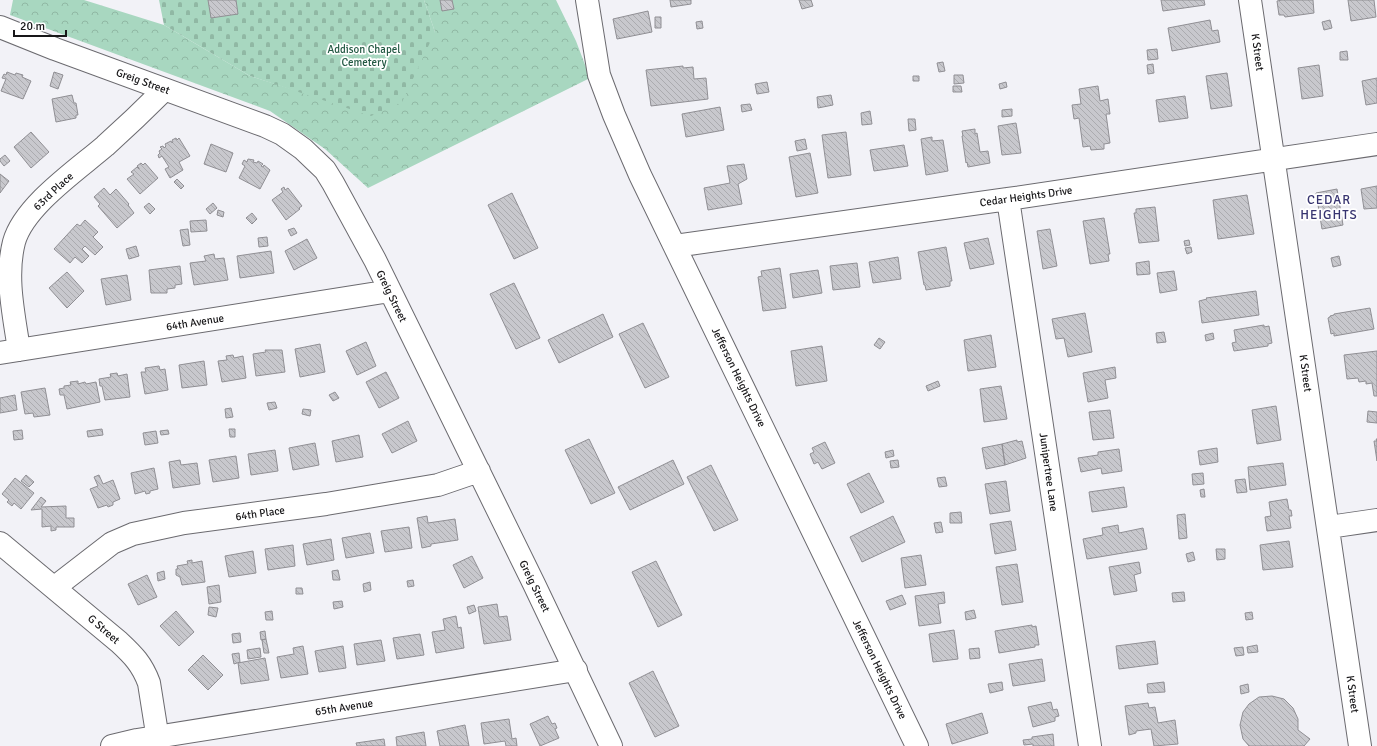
<svg xmlns="http://www.w3.org/2000/svg" width="1377" height="746" font-family="Signika,sans-serif">
<style>
.forest{fill:url(#forest-crowns)}
.cemetery{fill:url(#cemetery-stones)}
.building{fill:url(#building-back-hatch);stroke:#908f94}
.lines{fill:none;stroke-linecap:round;stroke-linejoin:round}
.minor-casing{stroke:#6b6a6f;stroke-width:24}
.minor{stroke:#fff;stroke-width:22}
.labels{text-anchor:middle;stroke-width:3.5;stroke-linejoin:round;paint-order:stroke}
.park-label{font-size:11px;fill:#235943;stroke:#fff}
.street-label{font-size:11px;fill:#181719;stroke:#fff}
.quarter-label{font-size:13px;letter-spacing:1px;fill:#373470;stroke:#fff}
</style>
<defs>
<pattern id="forest-crowns" width="20" height="18" patternUnits="userSpaceOnUse"><rect width="20" height="18" fill="#a8d7c0"/><path d="M2 6a3 3 0 1 1 6 0M12 15a3 3 0 1 1 6 0" fill="none" stroke="#90b8a4"/></pattern>
<pattern id="cemetery-stones" width="16" height="16" patternUnits="userSpaceOnUse"><rect width="16" height="16" fill="#a8d7c0"/><path d="M2 7V4a2 2 0 0 1 4 0v3zM10 15v-3a2 2 0 0 1 4 0v3z" fill="#90b8a4"/></pattern>
<pattern id="building-back-hatch" width="6" height="6" patternUnits="userSpaceOnUse"><rect width="6" height="6" fill="#c8c8cd"/><path d="M-1 5l2 2M0 0l6 6M5-1l2 2" fill="none" stroke="#ababaf"/></pattern>
</defs>
<rect width="100%" height="100%" fill="#f2f2f7"/>
<path class="forest" d="M13,0H84L164,25L250,76L304,93L435,32L424,0H556L576,41L590,78L368,188L325,149L270,111L10,15Z"/>
<path class="cemetery" d="M159,0H424L435,32L402,102L371,116L250,76L164,25Z"/>
<path class="building" d="M208,0H236L238,14L211,18Z
M440,0H452L454,9L442,11Z
M670,0H691V4L671,7Z
M799,0H811L813,6L802,9Z
M1161,0H1204L1205,5L1163,11Z
M1282,0H1313L1314,13L1285,17L1284,15H1279L1277,1Z
M1348,0H1374L1376,17L1351,21Z
M648,11L652,32L617,39L613,19Z
M655,17H661V28H655Z
M1210,20L1212,31L1218,30L1220,42L1172,51L1168,28Z
M1330,20L1332,28L1324,30L1322,22Z
M702,21L703,28L697,29L696,22Z
M1157,49L1158,59L1148,60L1147,50Z
M1347,51L1348,60H1340V52Z
M943,62L945,71L939,72L937,63Z
M1153,64L1154,73L1148,74L1147,65Z
M1319,65L1323,96L1302,99L1298,68Z
M683,66V68L693,67L694,79L706,78L708,99L651,106L646,70Z
M7,72L15,75L16,73L23,75L22,77L31,81L23,99L1,91L6,79L2,78L4,74L6,75Z
M54,72L63,75L58,89L50,86Z
M1227,73L1232,106L1211,109L1206,76Z
M954,75H963L964,83L954,84Z
M913,76H919V81H913Z
M1377,78V103L1366,105L1362,81Z
M767,82L769,92L757,94L755,84Z
M1006,82L1007,87L1000,89L999,84Z
M953,86H961L962,92H953Z
M1098,86L1100,101L1108,99L1110,114H1106L1110,143L1104,144V149L1091,150L1090,146L1083,147L1079,118L1074,119L1072,105L1081,104L1079,89Z
M72,95L74,103H76L78,115H76V118L56,122L52,99Z
M831,95L833,105L818,108L817,97Z
M1185,96L1188,118L1159,122L1156,100Z
M750,104L752,110L742,112L741,105Z
M720,107L724,130L686,137L682,114Z
M1012,109V116L1002,117V110Z
M870,111L872,124L862,125L861,113Z
M908,119H915L916,130L909,131Z
M1016,123L1021,153L1002,155L998,126Z
M975,129V134L977,133L980,152L988,151L990,163L968,167L967,162L966,163L962,136H963L962,131Z
M31,132L49,152L31,168L14,147Z
M846,132L851,175L828,178L822,135Z
M932,137V141L943,140L948,171L926,175L921,139Z
M176,138L177,140L179,138L190,156L179,162L183,170L170,178L165,169L169,167L162,156L159,158L158,155L160,153L159,151L162,149L160,147L163,146L164,148L166,146L165,144L171,141L172,143L173,142L172,140Z
M805,139L807,149L797,151L795,141Z
M211,144L233,153L226,172L204,164Z
M904,145L908,166L874,171L870,150Z
M810,153L818,193L796,197L789,157Z
M5,155L10,161L4,166L0,161V159Z
M248,159L254,160L253,162L257,163L258,161L263,164L261,166L263,167L264,165L270,170L260,189L239,178L245,166L242,164L244,160L247,162Z
M141,163L143,165L145,163L158,178L140,194L127,179L134,174L131,172L137,167L139,169V168L137,166Z
M744,164L747,179L738,184L742,204L708,210L704,188L730,183L727,166Z
M0,174L9,181L0,193Z
M177,179L184,186L181,189L174,182Z
M1377,186V208L1364,209L1361,189Z
M284,187L285,190L288,188L302,206L299,208L300,209L286,220L272,200L283,192L281,189Z
M104,188L110,195L116,189L129,204L128,205L134,213L117,228L98,206L100,204L94,197Z
M1337,189L1343,225L1322,229L1316,193Z
M512,193L538,248L514,259L488,205Z
M1247,195L1254,234L1218,239L1213,200Z
M149,203L155,209L150,214L144,207Z
M213,203L217,208L210,214L206,209Z
M1155,207L1159,241L1139,243L1134,213H1136V209Z
M218,210L224,212L223,217L217,215Z
M252,213L257,219L252,224L246,218Z
M1104,218L1110,254H1108L1109,261L1090,264L1083,221Z
M85,220L98,232L93,237L103,247L95,255L85,246L82,249L89,256L82,263L75,257L70,263L54,249L77,224L80,226Z
M206,220L207,231L191,232L190,221Z
M294,228L297,233L291,236L288,230Z
M188,229L190,245L183,246L180,230Z
M1050,229L1057,266L1043,269L1037,231Z
M267,237L268,246L259,247L258,238Z
M988,238L994,264L970,269L964,243Z
M307,239L317,258L294,270L285,251Z
M1189,240L1190,245L1185,246L1184,241Z
M136,246L139,256L129,259L126,249Z
M946,247L952,281H950V286L926,290L925,285H924L918,252Z
M1191,247L1192,252L1187,254L1185,248Z
M271,251L274,273L240,278L237,256Z
M214,254L215,259L224,258L228,280L194,285L190,263L206,261L204,256Z
M1339,256L1341,265L1333,267L1331,258Z
M898,257L901,279L873,283L869,262Z
M1149,261L1150,274L1137,275L1136,263Z
M857,263L860,287L833,290L830,266Z
M180,266L182,284L175,285V288L167,289V293H151L149,270Z
M780,268L786,308L763,311L758,277L762,276L761,271Z
M818,270L822,293L793,298L790,274Z
M1174,271L1177,290L1160,293L1157,273Z
M67,272L84,291L67,308L49,288Z
M127,275L131,300L106,305L101,279Z
M514,283L540,338L516,349L490,294Z
M1256,291L1259,315L1202,323L1199,301L1207,299L1206,298Z
M1370,308L1374,329L1334,336V333L1331,334L1328,318L1330,317V316L1334,315V314Z
M1085,313L1092,352L1068,357L1064,338L1056,339L1052,319Z
M603,314L613,337L559,363L548,340Z
M643,323L669,377L645,388L619,334Z
M1264,325V327L1269,326L1272,343L1268,344V346L1234,351L1232,343L1236,342L1234,330Z
M1164,332L1166,342L1157,343L1156,333Z
M1213,333L1214,339L1206,341L1205,335Z
M991,335L996,367L968,371L964,340Z
M879,338L885,342L880,349L874,345Z
M366,342L376,366L357,375L346,351Z
M320,344L325,372L300,377L295,349Z
M822,346L827,381L796,386L791,351Z
M265,350H282L285,372L256,376L253,354L266,352Z
M1377,351V396H1374L1372,383L1366,384V381L1359,382L1358,378L1347,379L1344,355Z
M233,355L234,358L243,356L246,378L222,382L218,361L227,360L226,356Z
M204,361L207,385L182,388L179,365Z
M159,366L160,370L165,369L168,390L145,394L141,372H146L145,368Z
M1115,367L1116,378L1105,380L1108,398L1088,402L1083,373Z
M386,372L399,398L379,408L366,382Z
M117,373L118,376L127,374L130,397L105,400L102,386H100L99,379L111,377L110,374Z
M78,381V384L85,382L86,384L96,382L100,402L67,409L64,395H60L59,389L64,388V386L71,385L70,382Z
M938,381L940,386L928,391L926,386Z
M1001,386L1007,419L984,422L980,389Z
M45,388L50,415L34,417L33,413L25,414L21,392Z
M335,392L339,398L333,401L329,395Z
M15,395L17,410L0,413V398Z
M275,402L277,408L269,410L267,403Z
M1276,406L1281,440L1257,444L1252,410Z
M231,408L233,417L226,418L225,409Z
M303,409L311,410L310,416L302,414Z
M1110,410L1114,438L1093,440L1089,412Z
M1368,411L1377,412V423L1367,422Z
M408,421L417,441L392,453L382,434Z
M102,429L103,435L88,437L87,431Z
M229,429H235V437H230Z
M22,430L23,439L14,440L13,431Z
M168,430L169,434L161,435L160,431Z
M156,431L158,443L145,445L143,433Z
M359,435L363,457L336,462L332,441Z
M589,439L615,493L591,504L565,450Z
M1376,439H1377V461L1374,441H1377Z
M1017,440V442L1022,441L1026,458L1005,465L1002,444Z
M825,442L835,463L822,469L818,462L814,464L810,454L814,452L812,448Z
M315,443L319,465L293,470L289,448Z
M1002,444L1005,465L986,469L982,448Z
M1217,448L1218,462L1200,465L1198,451Z
M1119,449L1122,471L1102,474L1101,468L1081,472L1078,458L1098,455V452Z
M275,450L278,471L251,475L248,454Z
M893,450L894,456L886,458L885,452Z
M236,456L239,478L213,482L209,460Z
M180,460L181,465L197,463L200,484L173,488L169,462Z
M673,460L684,484L630,510L618,487Z
M898,460L899,467L891,468L890,461Z
M1283,463L1286,485L1250,490L1248,467Z
M711,465L738,520L714,531L687,477Z
M154,468L158,489L150,491V493L146,494L145,491L135,494L131,473Z
M869,473L884,502L861,513L847,484Z
M1203,473L1204,484L1193,485L1192,474Z
M26,475L34,482L29,487L21,481Z
M99,475L103,484L113,480L120,499L113,502V505L108,507L107,505L98,508L90,489L98,486L94,477Z
M945,477L947,486L939,487L937,478Z
M15,478L34,493L21,509L14,503L12,506L7,502L9,500L2,494Z
M1245,479L1247,492L1237,493L1235,480Z
M1006,481L1010,511L990,514L985,484Z
M1124,487L1127,507L1092,512L1089,492Z
M1204,489L1205,497H1201L1200,490Z
M41,497L46,501L41,507L66,506V518H74V527H56V530L51,531V526L42,527V509L31,510Z
M1287,499L1289,510H1291L1292,516H1289L1291,528L1267,531L1265,517L1271,516L1269,502Z
M961,512L962,523H950V513Z
M1185,514L1187,538L1179,539L1177,515Z
M427,516L428,523L455,519L458,540L431,544V546L422,548L417,518Z
M893,516L905,542L862,562L850,537Z
M1011,521L1016,550L995,554L990,524Z
M941,522L943,532L936,533L934,523Z
M1118,525L1119,533L1143,528L1147,549L1087,559L1083,539L1103,535L1102,528Z
M409,527L412,548L385,552L381,531Z
M370,533L374,553L346,558L342,538Z
M331,539L334,560L307,565L303,544Z
M1289,541L1293,567L1263,570L1260,545Z
M293,545L295,566L268,570L265,549Z
M1216,549H1225V559L1217,560Z
M253,551L256,573L229,577L225,556Z
M1193,552L1195,560L1188,562L1186,554Z
M921,555L926,585L905,588L901,558Z
M472,556L483,578L464,588L453,565Z
M192,560V563L202,561L205,582L182,585L180,577L176,575V569H178L177,566L188,564L187,561Z
M656,561L682,615L658,627L632,572Z
M1139,562L1141,573L1134,575L1137,591L1114,595L1109,567Z
M1017,564L1023,602L1002,605L996,567Z
M338,570L340,580H333L332,571Z
M164,571L165,579L158,581L157,573Z
M147,575L157,597L138,605L128,584Z
M413,580L414,586L408,587L407,581Z
M370,582L371,590L364,592L363,584Z
M219,585L221,602L209,604L207,587Z
M296,588H302L303,594H296Z
M944,592L945,603L938,604L941,623L919,626L915,596Z
M1184,592L1185,601L1173,602L1172,593Z
M902,595L906,604L890,610L886,601Z
M342,601L343,607L334,609L333,602Z
M497,604L499,617L507,616L511,640L484,644L478,607Z
M474,605L476,611L469,614L467,607Z
M209,607L218,608L216,617L208,615Z
M974,610L976,618L966,620L965,612Z
M176,611L194,632L179,646L160,626Z
M272,611L273,620H266L265,612Z
M1252,612L1253,619L1246,620L1245,613Z
M456,616L458,628L461,627L464,648L436,653L432,632L445,630L443,619Z
M1032,625V627L1036,626L1039,645H1035V647L999,653L995,631Z
M954,630L958,659L933,662L929,634Z
M265,631L266,639L261,640L260,632Z
M240,633L241,642L233,643L232,634Z
M420,634L424,655L397,659L393,638Z
M266,639L269,653H264L262,640Z
M381,640L385,661L357,665L354,644Z
M1155,641L1158,664L1119,669L1116,646Z
M1257,645L1258,652L1248,653L1247,647Z
M303,646L308,674L281,678L277,657L294,654L293,648Z
M343,646L346,668L319,672L315,651Z
M1243,647L1244,655L1236,656L1234,648Z
M260,648L261,657L248,659L247,650Z
M979,648L980,658L970,659L969,649Z
M239,653L240,662L234,664L232,654Z
M203,655L223,675L208,690L188,670Z
M265,658L269,680L241,684L238,663Z
M1042,659L1045,681L1013,686L1009,664Z
M653,671L679,726L655,737L629,683Z
M1002,682L1003,690L990,693L988,684Z
M1164,682L1165,692L1148,693L1147,684Z
M1248,684L1249,692L1241,694L1240,686Z
M1272,696L1284,699L1293,708L1298,719V730L1310,739L1304,746H1249L1243,739L1240,725L1243,712L1249,704L1259,697Z
M1051,702L1053,710L1057,709L1059,716L1055,717V721L1033,727L1028,707Z
M1148,703L1149,708L1155,707L1158,723L1175,720L1178,744L1154,746L1151,729L1136,731V733L1129,735L1125,706Z
M982,713L988,733L952,744L946,724Z
M548,716L552,724L555,723L557,728L555,729L559,738L540,746L530,724Z
M509,719L512,739L516,738L517,746H506L505,741L484,744L481,723Z
M465,725L469,746H440L437,731Z
M424,732L426,746H397L396,737Z
M1053,734L1054,746H1033V744L1024,745L1023,740L1032,739V737Z
M384,739L385,746H357L356,743Z"/>
<g class="lines">
<g class="minor-casing">
<path id="minor" d="M587,0L599,75L614,115L640,175L917,746
M1250,0L1360,746
M0,27L55,49L265,126L282,134L303,149L325,170L333,183L375,260L534,584L611,746
M1008,199L1090,746
M675,246L1008,199L1377,144
M19,350C14,315 5,277 14,242C24,206 77,170 105,146C125,128 145,109 164,90
M0,353L390,291
M1329,527L1377,520
M0,543L119,642C133,655 142,664 149,683L159,746
M55,587L112,543L133,534L184,523L326,504L438,485L479,471
M112,746L137,740L576,670"/>
</g>
<use href="#minor" class="minor"/>
</g>
<g class="labels">
<g class="park-label">
<text x="364" y="53">Addison Chapel<tspan x="364" dy="13">Cemetery</tspan></text>
</g>
<g class="street-label">
<text transform="translate(1258 52) rotate(82)" y="4">K Street</text>
<text transform="translate(143 81) rotate(20)" y="4">Greig Street</text>
<text transform="translate(53 191) rotate(-43)" y="4">63rd Place</text>
<text transform="translate(1026 196) rotate(-8)" y="4">Cedar Heights Drive</text>
<text transform="translate(392 296) rotate(64)" y="4">Greig Street</text>
<text transform="translate(195 322) rotate(-9)" y="4">64th Avenue</text>
<text transform="translate(1306 373) rotate(82)" y="4">K Street</text>
<text transform="translate(739 377) rotate(64)" y="4">Jefferson Heights Drive</text>
<text transform="translate(1049 472) rotate(82)" y="4">Junipertree Lane</text>
<text transform="translate(260 513) rotate(-8)" y="4">64th Place</text>
<text transform="translate(535 586) rotate(64)" y="4">Greig Street</text>
<text transform="translate(104 629) rotate(41)" y="4">G Street</text>
<text transform="translate(880 669) rotate(64)" y="4">Jefferson Heights Drive</text>
<text transform="translate(1353 694) rotate(82)" y="4">K Street</text>
<text transform="translate(344 707) rotate(-9)" y="4">65th Avenue</text>
</g>
<g class="quarter-label">
<text x="1329" y="204">CEDAR<tspan x="1329" dy="15">HEIGHTS</tspan></text>
</g>
</g>
<path d="M14 30v6h52v-6" fill="none" stroke="#181719" stroke-width="2"/>
<text x="20" y="30" font-size="12" fill="#181719" stroke="#ffffff" stroke-width="3" paint-order="stroke">20 m</text>
</svg>
